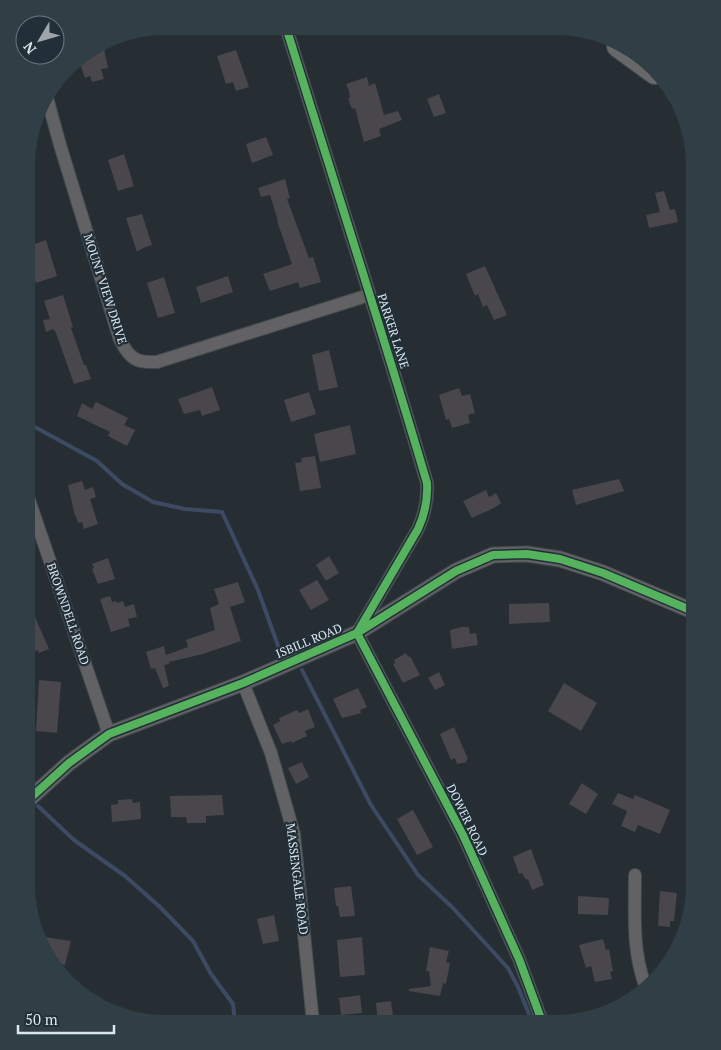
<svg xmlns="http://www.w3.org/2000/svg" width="721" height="1050" font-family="'PT Serif',serif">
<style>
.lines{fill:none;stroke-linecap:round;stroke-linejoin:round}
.stream{stroke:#3d4a64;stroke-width:4}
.building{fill:#49464c}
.minor-casing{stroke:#444b50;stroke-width:14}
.tertiary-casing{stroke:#444b50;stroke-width:17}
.motorway-casing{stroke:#444b50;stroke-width:24}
.minor{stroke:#626163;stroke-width:12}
.tertiary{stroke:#626163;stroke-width:15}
.motorway{stroke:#67686a;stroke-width:22}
.cycleway-casing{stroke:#212f38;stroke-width:11}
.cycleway{stroke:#56b35d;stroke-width:8}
.labels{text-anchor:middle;stroke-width:4.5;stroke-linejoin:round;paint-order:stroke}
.street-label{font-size:12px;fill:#dee6ec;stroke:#212f38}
</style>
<rect width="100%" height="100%" fill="#262e33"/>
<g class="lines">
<path class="stream" d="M27,416L33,426L97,461L122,484L153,502L185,509L222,512L258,590L281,654
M302,670L371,805L418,875L453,908L508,968L518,987L533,1024
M26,771L33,784
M38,806L74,840L125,876L160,907L193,941L211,974L233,1004L235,1023"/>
</g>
<path class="building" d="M103,44L108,68L101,69L104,79L92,82L90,76L85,78L80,64L83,63L81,56Z
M236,50L249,87L236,91L233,82L226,84L217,56Z
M367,77L369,86L375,83L384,115L398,111L402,120L379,129L381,136L364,142L355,108L352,109L348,98H350L349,91L346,84Z
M439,94L446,113L434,117L427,99Z
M266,137L273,155L252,163L246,144Z
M124,154L134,186L118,191L108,160Z
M285,179L290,198L287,199L309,258L313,257L321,282L300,288L298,282L270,291L263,274L292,264L277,221H278L270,195L261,197L258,188Z
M664,191L670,210L675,209L678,222L649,228L646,215L660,212L655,193Z
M142,214L152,245L143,248L137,252L126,218Z
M46,240L57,276L36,283L32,270L34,269L31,263L33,262L27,247Z
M485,266L507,315L494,320L487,305L483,307L478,294L475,296L466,274Z
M228,276L233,292L201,303L196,287Z
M164,277L175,313L158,318L147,283Z
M63,295L73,327L71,328L84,365H86L91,379L74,384L56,333L53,329L46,332L43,320L50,319L44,301Z
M329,350L338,387L319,391L312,355Z
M212,387L220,410L202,416L200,410L184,414L178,399Z
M459,388L462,396L470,394L475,413L468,415L470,423L452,428L449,419L446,420L439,395Z
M309,392L316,414L291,422L284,400Z
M96,402L128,418L124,425L135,430L127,446L108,436L110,432L77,416L82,403L92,409Z
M350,425L356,454L320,462L314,434Z
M315,456L321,488L300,491L295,463L302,462L301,458Z
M619,479L624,491L576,505L572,490Z
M82,481L85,490L93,487L96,497L90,499L98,524L84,529L82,522L78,523L76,516H75L68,485Z
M486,490L489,497L496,493L501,503L494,508L472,518L463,501Z
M329,556L339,573L326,581L316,565Z
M108,558L115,579L98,584L92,569L94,568L92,564Z
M317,580L329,600L311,610L299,590Z
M238,582L245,602L230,607L241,641L203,654L169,662V664L164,665L169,686L163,688L155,668L151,669L146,652L164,646L166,655L188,647L186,640L215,630L210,608L219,604L214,589Z
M110,596L112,602L116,601L117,603L123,601L125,607L134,604L137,617L128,619L130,626L111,632L100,599Z
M549,603L550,622L509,624V604Z
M35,617L49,649L39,653L38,650L27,655V621Z
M462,627H469L470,634L476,633L478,645L452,649L450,630Z
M406,653L408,657L410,656L420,675L403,683L393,664L395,663L394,660Z
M439,672L445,685L435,690L428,678Z
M39,680L61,682L57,733L36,731Z
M564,683L597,703L581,731L548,711Z
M358,688L367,707L360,710L361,713L358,714L342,718L333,699Z
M308,709L315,727L305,731L307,736L292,743L291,741L282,744L273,725L280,721L279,718L297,710L299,713Z
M454,727L468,759L466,760L467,762L457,764L455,758L451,760L440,734Z
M302,762L309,777L296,784L288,768Z
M582,783L598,794L586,814L569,804Z
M618,793L633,799L635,795L670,810L660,834L638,825L635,832L621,826L627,811L612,804Z
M222,795L224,815L206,816V823H187L186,817H171L170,796Z
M132,799L133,803L140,802L141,819L112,822L111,805L118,804V800Z
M413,810L433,847L417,855L397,819Z
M531,849L544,885L532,890L528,879L526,880L522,873L519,874L513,857Z
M351,886L355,916L340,917L338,906H336L334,888Z
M660,891L677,893L674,921H670V927L658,926Z
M578,896L609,898L608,915L578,914Z
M274,915L279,941L263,944L257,919Z
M38,936L71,941L65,965L55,963L40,946Z
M362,937L365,975L340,977L337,940Z
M603,939L606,950L609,949L613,971L610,972L612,979L595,982L591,966L586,968L579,945Z
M430,947L449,951L446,962L450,963L446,984L443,983L440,996L409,991V989L431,986L429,971H426Z
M360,995L362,1013L341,1015L339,998Z
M391,1001L394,1023H378L376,1003Z"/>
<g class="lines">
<g class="minor-casing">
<path id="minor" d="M286,27C333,179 382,330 427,483C428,500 425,514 418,529L357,633L463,835L519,959L543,1024
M46,94L60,145L120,340C130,359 136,363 157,362L369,295
M27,494L109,734
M243,683L271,753L294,834L313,1023
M635,875C635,912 632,950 645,985"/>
</g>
<g class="tertiary-casing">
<path id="tertiary" d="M26,802L69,763L109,734L243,683L357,633L456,571L493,555L527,554L560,559L603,573L695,612"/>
</g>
<g class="motorway-casing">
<path id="motorway" d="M618,46L655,73"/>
</g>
<use href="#minor" class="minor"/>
<use href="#tertiary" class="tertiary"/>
<use href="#motorway" class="motorway"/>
<g class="cycleway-casing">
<path id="cycleway" d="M286,27C333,179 382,330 427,483C428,500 425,514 418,529L357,633L463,835L519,959L543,1024
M26,802L69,763L109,734L243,683L357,633L456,571L493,555L527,554L560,559L603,573L695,612"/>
</g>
<use href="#cycleway" class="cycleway"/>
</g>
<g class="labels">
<g class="street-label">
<text transform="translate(105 289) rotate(72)" y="4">MOUNT VIEW DRIVE</text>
<text transform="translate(393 331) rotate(72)" y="4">PARKER LANE</text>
<text transform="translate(68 614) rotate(71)" y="4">BROWNDELL ROAD</text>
<text transform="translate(309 641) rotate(-23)" y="4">ISBILL ROAD</text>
<text transform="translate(467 820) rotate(64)" y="4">DOWER ROAD</text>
<text transform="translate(297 879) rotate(83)" y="4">MASSENGALE ROAD</text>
</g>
</g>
<path d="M0 0H721V1050H0ZM165 35H556A130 130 0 0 1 686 165V885A130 130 0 0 1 556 1015H165A130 130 0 0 1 35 885V165A130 130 0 0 1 165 35Z" fill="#303e46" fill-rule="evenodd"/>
<g transform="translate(40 40) rotate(232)"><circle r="24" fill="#212f38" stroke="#6d7880"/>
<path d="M0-4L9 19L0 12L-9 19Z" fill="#9ea6ab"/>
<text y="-8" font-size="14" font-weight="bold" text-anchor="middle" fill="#dee6ec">N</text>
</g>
<path d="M18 1025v8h96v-8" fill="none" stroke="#dee6ec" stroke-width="2.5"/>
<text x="25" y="1025" font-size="15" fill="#dee6ec" stroke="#212f38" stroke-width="4" paint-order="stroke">50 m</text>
</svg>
